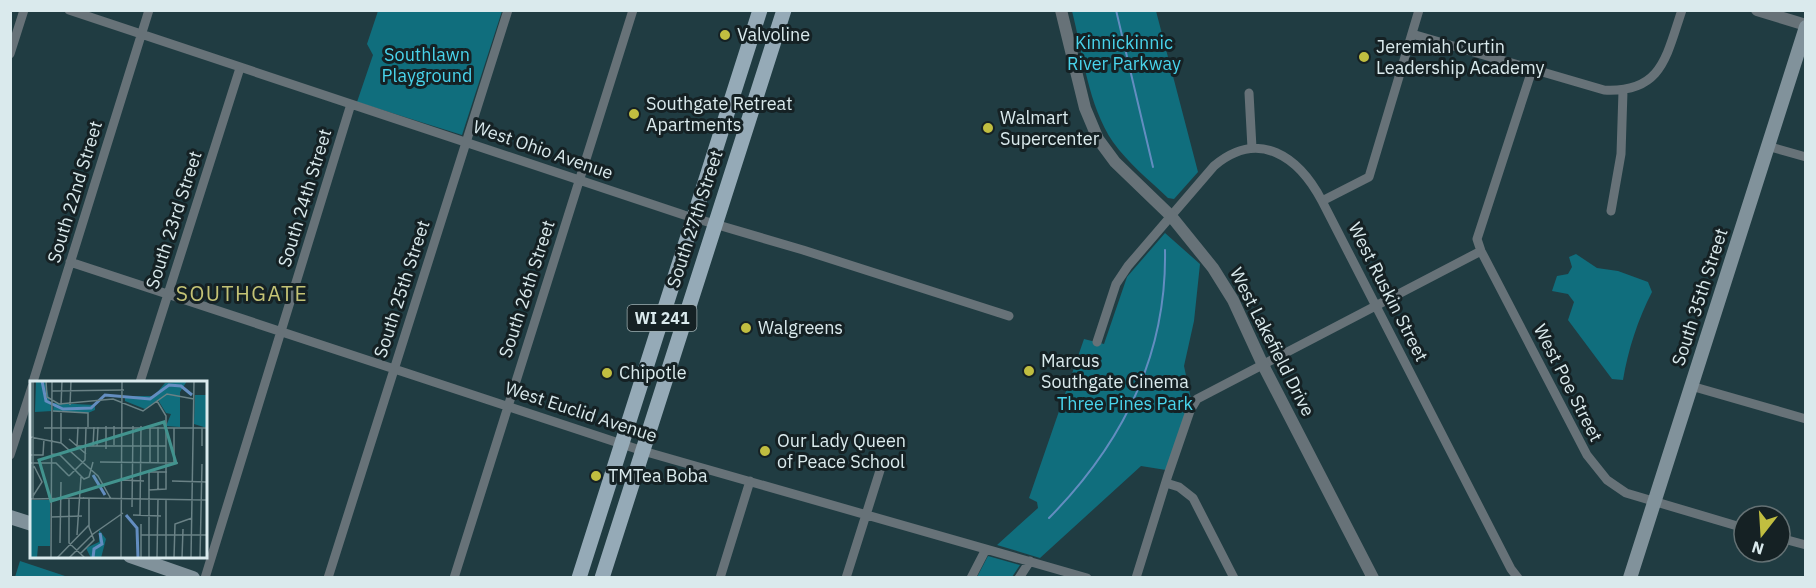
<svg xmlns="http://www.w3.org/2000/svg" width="1816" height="588" font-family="'IBM Plex Sans',sans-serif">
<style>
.green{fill:#106e7d}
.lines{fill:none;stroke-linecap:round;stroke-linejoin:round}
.stream{stroke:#638dc0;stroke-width:2}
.minor{stroke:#677278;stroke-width:9}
.tertiary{stroke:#677278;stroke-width:12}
.secondary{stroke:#81929b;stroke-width:14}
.primary{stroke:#95aab7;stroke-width:15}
.poi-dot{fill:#c1be40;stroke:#152124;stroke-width:2}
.labels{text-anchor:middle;stroke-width:6;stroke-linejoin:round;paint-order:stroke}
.shield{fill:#152124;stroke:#9faeb1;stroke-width:1.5}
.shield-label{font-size:16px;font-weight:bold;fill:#daeaed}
.poi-label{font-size:18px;fill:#daeaed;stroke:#152124;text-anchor:start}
.park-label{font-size:18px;fill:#49d4ec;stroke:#152124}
.street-label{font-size:18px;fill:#daeaed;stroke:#152124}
.quarter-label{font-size:21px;letter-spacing:1.5px;fill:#c4c375;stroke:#152124}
.inset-river{fill:none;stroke:#638dc0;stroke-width:3}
.inset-road{fill:none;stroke:#6a8286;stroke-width:1.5}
.view{fill:#42938e;fill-opacity:0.15;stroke:#42938e;stroke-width:3}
.inset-edge{fill:none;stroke:#daeaed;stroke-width:3}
</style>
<rect width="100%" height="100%" fill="#203c42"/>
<path class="green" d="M378,11H502L462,135L357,102L373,55L367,44Z
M1072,11H1156L1198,172L1174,199L1168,198C1149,180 1128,163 1113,142C1088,105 1083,54 1072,11Z
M1165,233L1200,264L1194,321L1184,366L1191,399L1166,470L1141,466L1040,558L997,545L1038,508L1037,502L1029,498L1084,339L1104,344L1127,277Z
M1576,254L1597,268L1618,271L1648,282L1652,292C1638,319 1628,350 1623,380L1612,379L1568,320L1574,302L1568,294L1552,291L1557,276L1568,274L1572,267L1569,257Z
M988,556L1020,565L1012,577H977Z
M20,561L68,577H15Z"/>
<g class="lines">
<path class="stream" d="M1116,10L1153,167
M1049,518C1122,444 1167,356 1165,250"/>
<path class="minor" d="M69,10L684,215L803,250L1009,316
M1412,34L1604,90C1662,93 1666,57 1682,10
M10,54L24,10
M1532,70L1477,239L1481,251L1587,455L1607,480L1626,493L1744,528
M1249,93L1252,148
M1767,146L1806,157
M1322,201L1369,177L1419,10
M1611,211L1621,154L1623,91
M70,262L643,451L1087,578
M1097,342L1116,284L1128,266L1214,166C1259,128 1299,157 1322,201L1511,569L1518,578
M33,382L149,10
M140,382L240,68
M1691,386L1806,419
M10,455L32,387
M1166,483L1179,487L1193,498L1234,578
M1780,538L1806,545
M205,578L351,104
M328,578L508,10
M454,578L633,10
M720,578L750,481
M846,578L883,461
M971,578L986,549
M1019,578L1030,561
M1136,578L1168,475L1190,411L1197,399L1481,251"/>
<path class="tertiary" d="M1061,10L1085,108L1098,139L1115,162L1171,216L1213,268L1233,300L1262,363L1373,578
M1757,10L1806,25"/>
<path class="secondary" d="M10,517L32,524
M130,556L193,578
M1630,578L1806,27"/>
<path class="primary" d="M579,578L760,10
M602,578L784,10"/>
</g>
<g class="poi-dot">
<circle cx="725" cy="35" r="6"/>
<circle cx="1364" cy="57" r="6"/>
<circle cx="634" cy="114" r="6"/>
<circle cx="988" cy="128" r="6"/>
<circle cx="746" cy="328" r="6"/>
<circle cx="1029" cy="371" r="6"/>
<circle cx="607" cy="373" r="6"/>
<circle cx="765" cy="451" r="6"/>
<circle cx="596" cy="476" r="6"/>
</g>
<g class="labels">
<rect class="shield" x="627.5" y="305" width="69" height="26" rx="4.5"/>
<g class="shield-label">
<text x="662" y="324">WI 241</text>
</g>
<g class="poi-label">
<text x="737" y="41">Valvoline</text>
<text x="1376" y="53">Jeremiah Curtin<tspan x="1376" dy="21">Leadership Academy</tspan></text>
<text x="646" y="110">Southgate Retreat<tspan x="646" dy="21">Apartments</tspan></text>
<text x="1000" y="124">Walmart<tspan x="1000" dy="21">Supercenter</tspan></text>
<text x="758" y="334">Walgreens</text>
<text x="1041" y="367">Marcus<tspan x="1041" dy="21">Southgate Cinema</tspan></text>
<text x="619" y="379">Chipotle</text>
<text x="777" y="447">Our Lady Queen<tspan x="777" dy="21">of Peace School</tspan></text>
<text x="608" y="482">TMTea Boba</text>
</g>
<g class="park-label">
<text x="1124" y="49">Kinnickinnic<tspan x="1124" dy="21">River Parkway</tspan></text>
<text x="427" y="61">Southlawn<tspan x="427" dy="21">Playground</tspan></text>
<text x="1125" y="410">Three Pines Park</text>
</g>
<g class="street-label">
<text transform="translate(543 150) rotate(19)" y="6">West Ohio Avenue</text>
<text transform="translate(75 192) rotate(-73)" y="6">South 22nd Street</text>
<text transform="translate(305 198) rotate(-73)" y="6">South 24th Street</text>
<text transform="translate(695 219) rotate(-72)" y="6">South 27th Street</text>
<text transform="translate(174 220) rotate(-72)" y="6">South 23rd Street</text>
<text transform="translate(402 289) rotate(-72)" y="6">South 25th Street</text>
<text transform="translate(527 289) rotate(-72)" y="6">South 26th Street</text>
<text transform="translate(1388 292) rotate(63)" y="6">West Ruskin Street</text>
<text transform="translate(1700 297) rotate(-72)" y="6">South 35th Street</text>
<text transform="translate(1272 342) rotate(63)" y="6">West Lakefield Drive</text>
<text transform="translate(1568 383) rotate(63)" y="6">West Poe Street</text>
<text transform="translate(581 412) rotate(18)" y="6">West Euclid Avenue</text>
</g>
<g class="quarter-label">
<text x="242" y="301">SOUTHGATE</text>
</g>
</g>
<g transform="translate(30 381)">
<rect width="177" height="177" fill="#203c42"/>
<path d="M6,0H15L22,30L5,31ZM157,0L150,11V46L136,45L141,33L136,32L128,19L115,28L95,20V15H124L135,2ZM165,14H177V47L164,43ZM24,22L65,24V29L58,32L23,30ZM0,119H20V165H8L7,177H0ZM69,149L76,158L71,177H61L56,167L69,161Z" fill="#106e7d"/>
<path class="inset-river" d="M12,0L16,20L33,28L61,27L75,14L120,18L139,4L151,5L162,14M63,94L75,114M96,134L107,147L108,177M63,177L64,168L72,163L70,152"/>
<path class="inset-road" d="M3,0V118M16,0L17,16L29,23L83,18L113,30L137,13L164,18M22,10L94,9M31,24L32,0M40,24L41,0M23,30L58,32V46M84,45V64M14,47H177M0,56L31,62L68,95L81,118M39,58L56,73M31,62V32M48,65H136M63,65L64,46M67,65L68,46M172,65V47M47,66L48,46M76,68V45M22,73L30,74L54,98L59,96L63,81M0,74H13L14,58M70,81L148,82M0,82H26L39,95M120,82V46M128,82V46M144,82V47M39,95L55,79L56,46M92,99L114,100M142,100L177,101M119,109L136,108V35L127,20M128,109V91M3,115L12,101L4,85M53,117L177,119M0,118L54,117M39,118V162L55,177M102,126L103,45M103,134L131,135M110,134L111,45M21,136L52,135M47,154L51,96M111,154H177M30,162L31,101M50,173L64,159L59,146V117M21,177L22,0M27,177L59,144M39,177L63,153L93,132M91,177L92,0M111,177V143M119,177V91H137M127,177L128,118M136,177V118M144,177L145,143L162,137M152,177L153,148M161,177L164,0M170,177L172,83"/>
<path class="view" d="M134,41L146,82L21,120L9,79Z"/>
<rect width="177" height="177" class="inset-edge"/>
</g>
<rect width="1816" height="588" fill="none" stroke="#daeaed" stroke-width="24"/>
<g transform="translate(1762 534) rotate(197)"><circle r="28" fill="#152124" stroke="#647174" stroke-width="1.5"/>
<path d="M0-4.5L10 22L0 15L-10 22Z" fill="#c1be40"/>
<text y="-9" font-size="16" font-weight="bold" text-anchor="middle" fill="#daeaed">N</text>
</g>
</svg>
